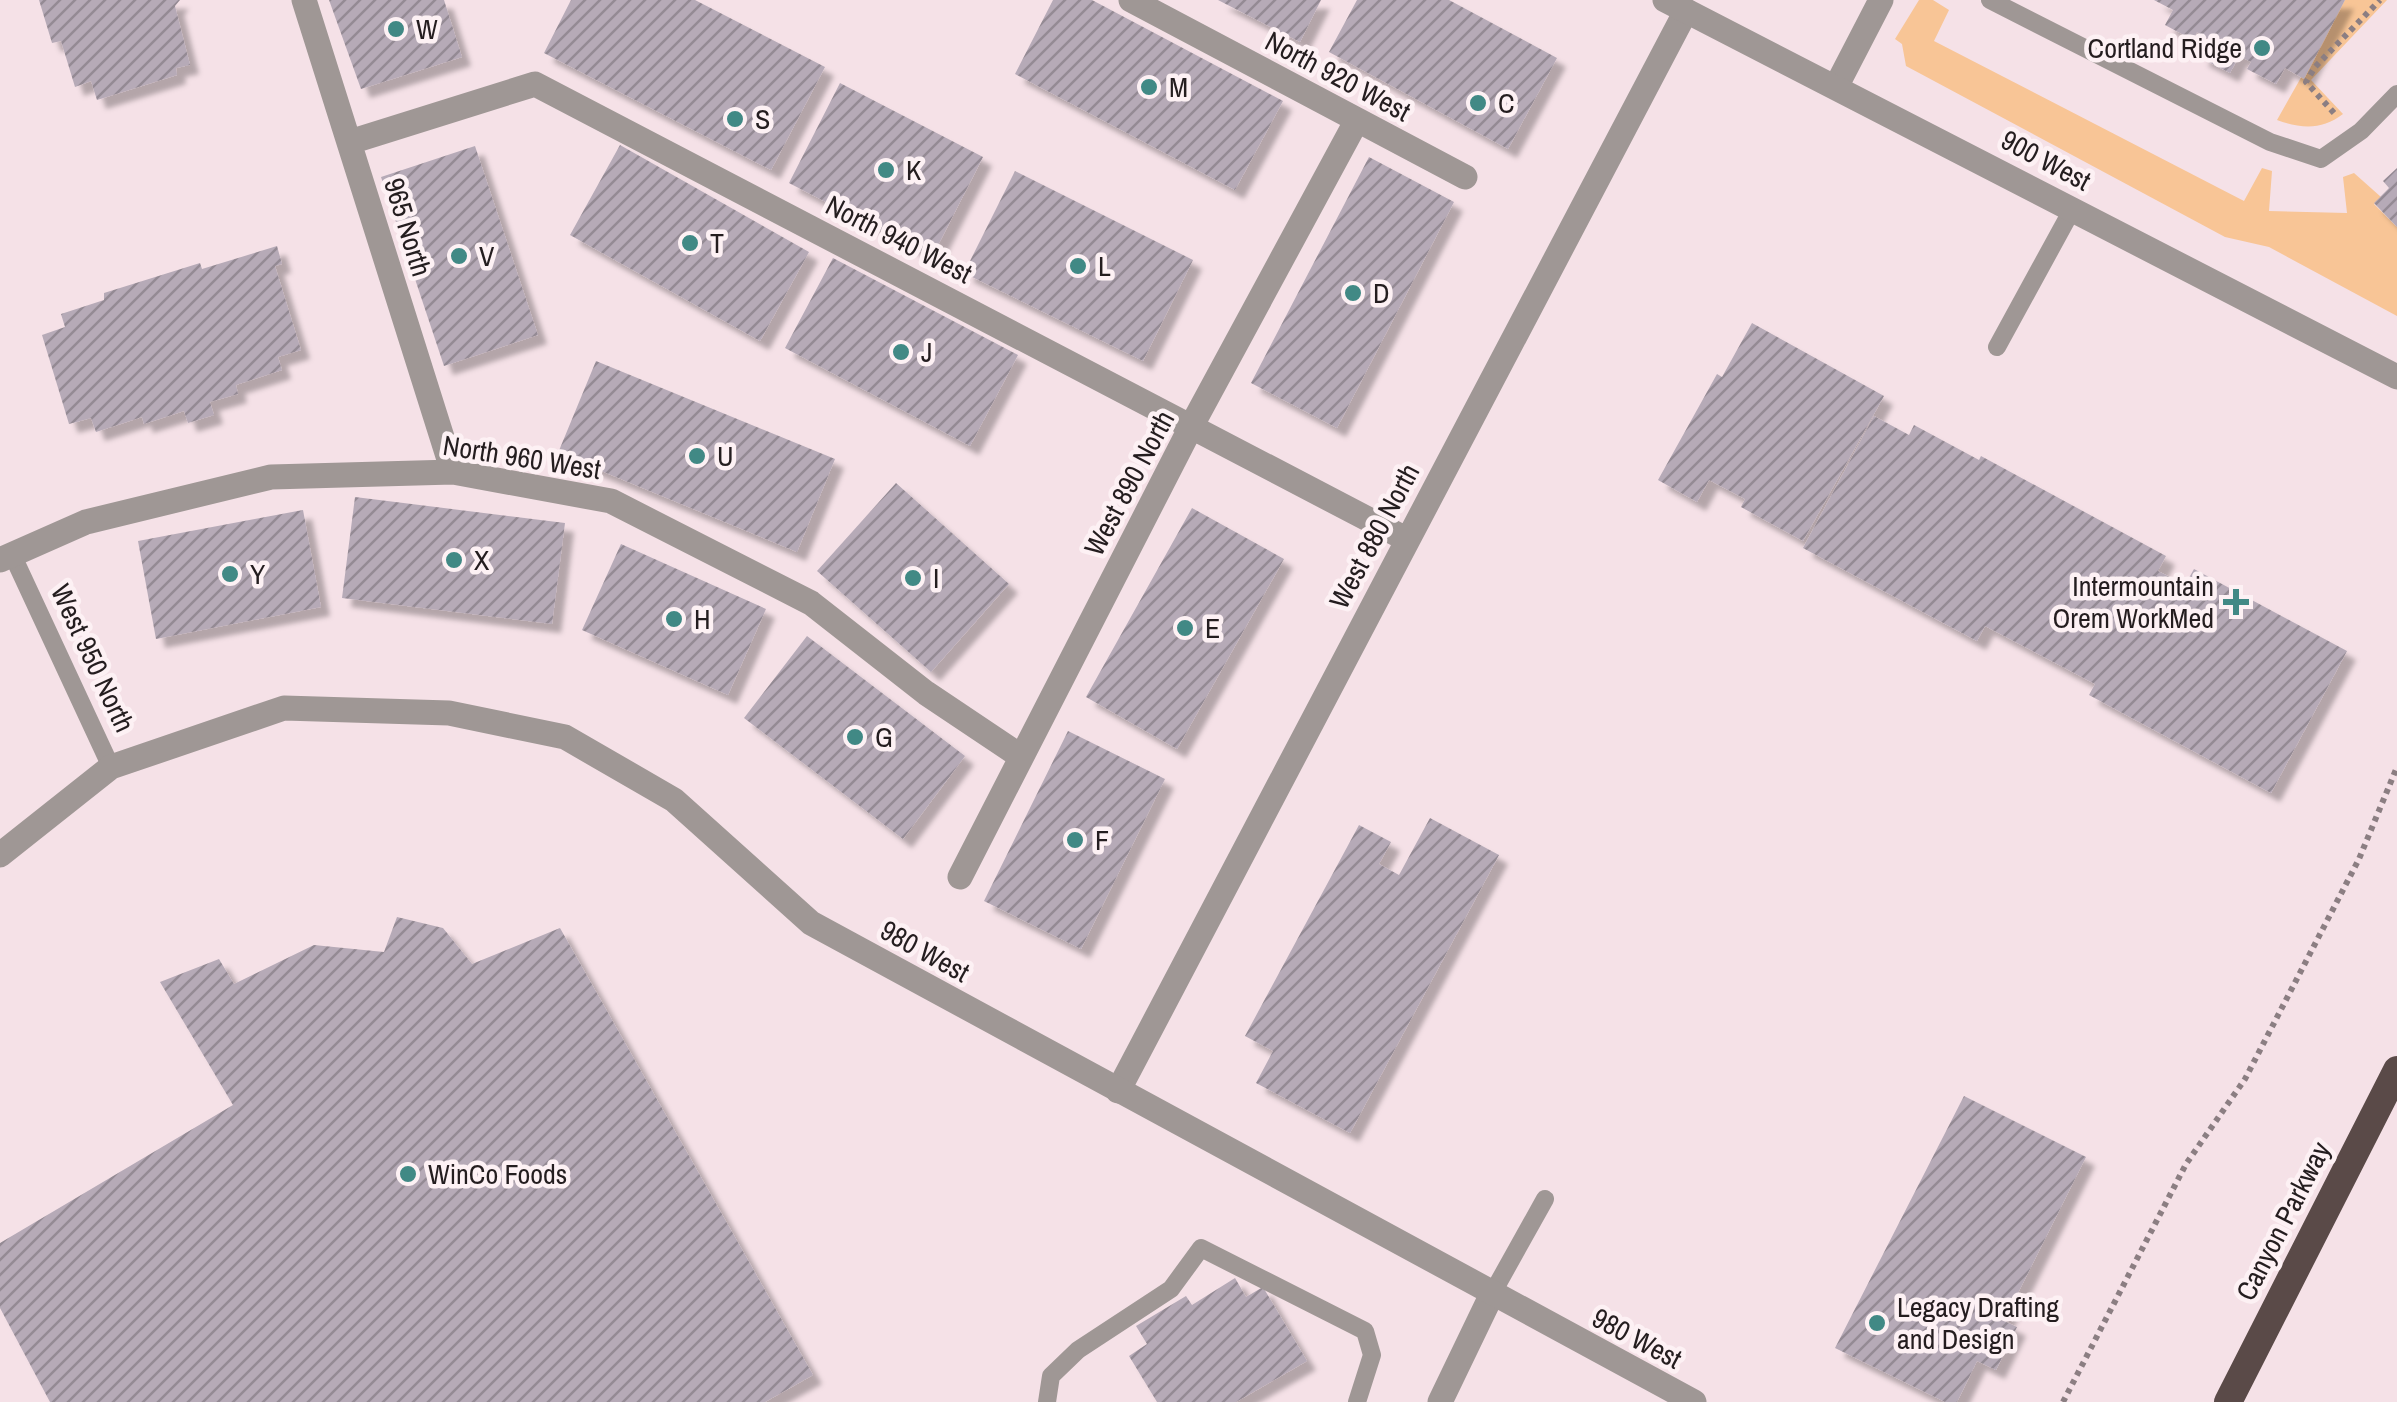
<svg xmlns="http://www.w3.org/2000/svg" width="2397" height="1402" font-family="'Archivo Narrow',sans-serif">
<style>
.green{fill:#f8c596}
.building{fill:url(#building-hatch);filter:url(#shadow)}
.lines{fill:none;stroke-linecap:round;stroke-linejoin:round}
.path{stroke:#8b7e82;stroke-width:6;stroke-dasharray:5 5;stroke-linecap:butt}
.service{stroke:#9f9795;stroke-width:18}
.minor{stroke:#9f9795;stroke-width:25}
.tertiary{stroke:#9f9795;stroke-width:25}
.trunk{stroke:#5a4a48;stroke-width:28}
.poi-dot{fill:#418985;stroke:#fdf1f4;stroke-width:4}
.labels{text-anchor:middle;stroke-width:9;stroke-linejoin:round;paint-order:stroke}
.poi-label{font-size:28px;fill:#241d1f;stroke:#fdf1f4;text-anchor:start}
.street-label{font-size:28px;fill:#241d1f;stroke:#fdf1f4}
</style>
<defs>
<pattern id="building-hatch" width="6" height="6" patternUnits="userSpaceOnUse" patternTransform="scale(2.5)"><rect width="6" height="6" fill="#b6aab7"/><path d="M-1 1l2-2M0 6l6-6M5 7l2-2" fill="none" stroke="#948a94"/></pattern>
<filter id="shadow"><feDropShadow dx="9" dy="9" stdDeviation="2.5" flood-color="#0004"/></filter>
</defs>
<rect width="100%" height="100%" fill="#f5e1e7"/>
<path class="green" d="M1919,0H1933L1949,10L1934,41L2244,201L2262,168L2272,171L2269,211L2347,213L2343,177L2354,173L2381,197L2374,204L2397,227V316L2269,247L2225,237L1906,66L1902,44L1895,39Z
M2345,0H2387L2311,80L2343,114C2322,130 2302,129 2277,120Z"/>
<path class="building" d="M39,0H180L175,6L190,65L176,68L177,75L97,100L91,81L75,87L61,41L52,43Z
M329,0H444L462,57L361,89Z
M571,0H695L825,67L771,170L544,53Z
M1053,0H1092L1283,101L1235,190L1015,74Z
M1218,0H1321L1300,42Z
M1357,0H1449L1557,58L1508,149L1329,52Z
M2154,0H2345L2304,79L2285,68L2276,84L2247,69L2251,62L2239,56L2230,73L2199,57L2209,39L2197,32L2193,40L2165,25L2173,10Z
M840,83L983,157L932,257L789,183Z
M620,145L809,252L760,341L570,235Z
M475,146L538,335L444,366L381,177Z
M1369,157L1454,202L1337,428L1251,383Z
M2397,168V227L2374,203L2389,188L2383,181Z
M1015,171L1193,260L1143,361L964,273Z
M277,246L282,264L275,266L301,350L278,357L282,370L236,385L238,394L210,402L214,415L188,423L184,411L144,424L142,417L96,432L91,418L69,424L42,335L65,327L61,314L104,300V293L200,263L202,269Z
M833,258L1018,355L970,446L785,348Z
M1752,323L1884,396L1803,541L1741,507L1745,499L1709,480L1697,502L1658,480L1717,374L1722,377Z
M596,361L835,459L797,552L558,453Z
M1874,416L1909,435L1914,425L1979,460L1981,456L2166,556L2158,571L2185,585L2194,569L2347,651L2271,793L2089,695L2095,684L1985,626L1977,641L1803,548Z
M896,483L1009,584L931,672L817,571Z
M355,497L565,523L552,624L342,598Z
M1192,508L1284,559L1177,749L1086,697Z
M303,510L321,607L156,639L138,541Z
M621,544L766,609L728,695L582,630Z
M807,636L965,756L903,839L744,718Z
M1068,731L1165,779L1081,949L984,901Z
M1430,818L1499,855L1350,1133L1256,1083L1273,1051L1245,1036L1359,825L1391,842L1379,864L1399,875Z
M397,917L443,928L472,964L560,928L813,1375L765,1402H50L0,1308V1243L233,1105L160,982L219,959L234,984L314,945L384,952Z
M1964,1096L2086,1157L2004,1321L2017,1327L1996,1370L1977,1361L1957,1402H1945L1835,1348Z
M1235,1278L1246,1297L1263,1287L1307,1361L1236,1402H1157L1129,1356L1147,1344L1136,1326L1186,1296L1192,1305Z"/>
<g class="lines">
<path class="path" d="M2334,113L2306,82L2315,67L2380,0
M2063,1402L2186,1164L2245,1079L2359,859L2397,767"/>
<path class="service" d="M1990,0L2270,142L2321,159L2361,131L2397,94
M1997,347L2073,208
M12,554L111,767
M1492,1294L1545,1199
M1047,1402L1051,1376L1078,1350L1171,1289L1201,1248L1365,1331L1372,1355L1357,1402"/>
<path class="minor" d="M304,0L453,472
M1131,0L1465,177
M1837,85L1881,0
M350,142L535,84L1406,539
M0,560L86,522L271,477L453,472L611,501L811,603L926,693L1020,756
M960,877L1192,425L1357,120
M1118,1091L1686,11
M1440,1402L1492,1294"/>
<path class="tertiary" d="M1665,0L2397,377
M0,855L111,767L284,708L449,713L565,737L674,800L811,923L1694,1402"/>
<path class="trunk" d="M2228,1402L2397,1070"/>
</g>
<g class="poi-dot">
<circle cx="396" cy="29" r="10"/>
<circle cx="2262" cy="48" r="10"/>
<circle cx="1149" cy="87" r="10"/>
<circle cx="1478" cy="103" r="10"/>
<circle cx="735" cy="119" r="10"/>
<circle cx="886" cy="170" r="10"/>
<circle cx="690" cy="243" r="10"/>
<circle cx="459" cy="256" r="10"/>
<circle cx="1078" cy="266" r="10"/>
<circle cx="1353" cy="293" r="10"/>
<circle cx="901" cy="352" r="10"/>
<circle cx="697" cy="456" r="10"/>
<circle cx="454" cy="560" r="10"/>
<circle cx="230" cy="574" r="10"/>
<circle cx="913" cy="578" r="10"/>
<path d="M2231 587h10v10h10v10h-10v10h-10v-10h-10v-10h10z"/>
<circle cx="674" cy="619" r="10"/>
<circle cx="1185" cy="628" r="10"/>
<circle cx="855" cy="737" r="10"/>
<circle cx="1075" cy="840" r="10"/>
<circle cx="408" cy="1174" r="10"/>
<circle cx="1877" cy="1323" r="10"/>
</g>
<g class="labels">
<g class="poi-label">
<text x="416" y="39">W</text>
<text x="2242" y="58" text-anchor="end">Cortland Ridge</text>
<text x="1169" y="97">M</text>
<text x="1498" y="113">C</text>
<text x="755" y="129">S</text>
<text x="906" y="180">K</text>
<text x="710" y="253">T</text>
<text x="479" y="266">V</text>
<text x="1098" y="276">L</text>
<text x="1373" y="303">D</text>
<text x="921" y="362">J</text>
<text x="717" y="466">U</text>
<text x="474" y="570">X</text>
<text x="250" y="584">Y</text>
<text x="933" y="588">I</text>
<text x="2214" y="596" text-anchor="end">Intermountain<tspan x="2214" dy="32">Orem WorkMed</tspan></text>
<text x="694" y="629">H</text>
<text x="1205" y="638">E</text>
<text x="875" y="747">G</text>
<text x="1095" y="850">F</text>
<text x="428" y="1184">WinCo Foods</text>
<text x="1897" y="1317">Legacy Drafting<tspan x="1897" dy="32">and Design</tspan></text>
</g>
<g class="street-label">
<text transform="translate(1338 76) rotate(28)" y="10">North 920 West</text>
<text transform="translate(2046 160) rotate(28)" y="10">900 West</text>
<text transform="translate(408 227) rotate(73)" y="10">965 North</text>
<text transform="translate(899 239) rotate(27)" y="10">North 940 West</text>
<text transform="translate(522 457) rotate(9)" y="10">North 960 West</text>
<text transform="translate(1129 483) rotate(-62)" y="10">West 890 North</text>
<text transform="translate(1374 536) rotate(-62)" y="10">West 880 North</text>
<text transform="translate(93 658) rotate(65)" y="10">West 950 North</text>
<text transform="translate(925 951) rotate(29)" y="10">980 West</text>
<text transform="translate(2283 1221) rotate(-63)" y="10">Canyon Parkway</text>
<text transform="translate(1637 1338) rotate(28)" y="10">980 West</text>
</g>
</g>
</svg>
